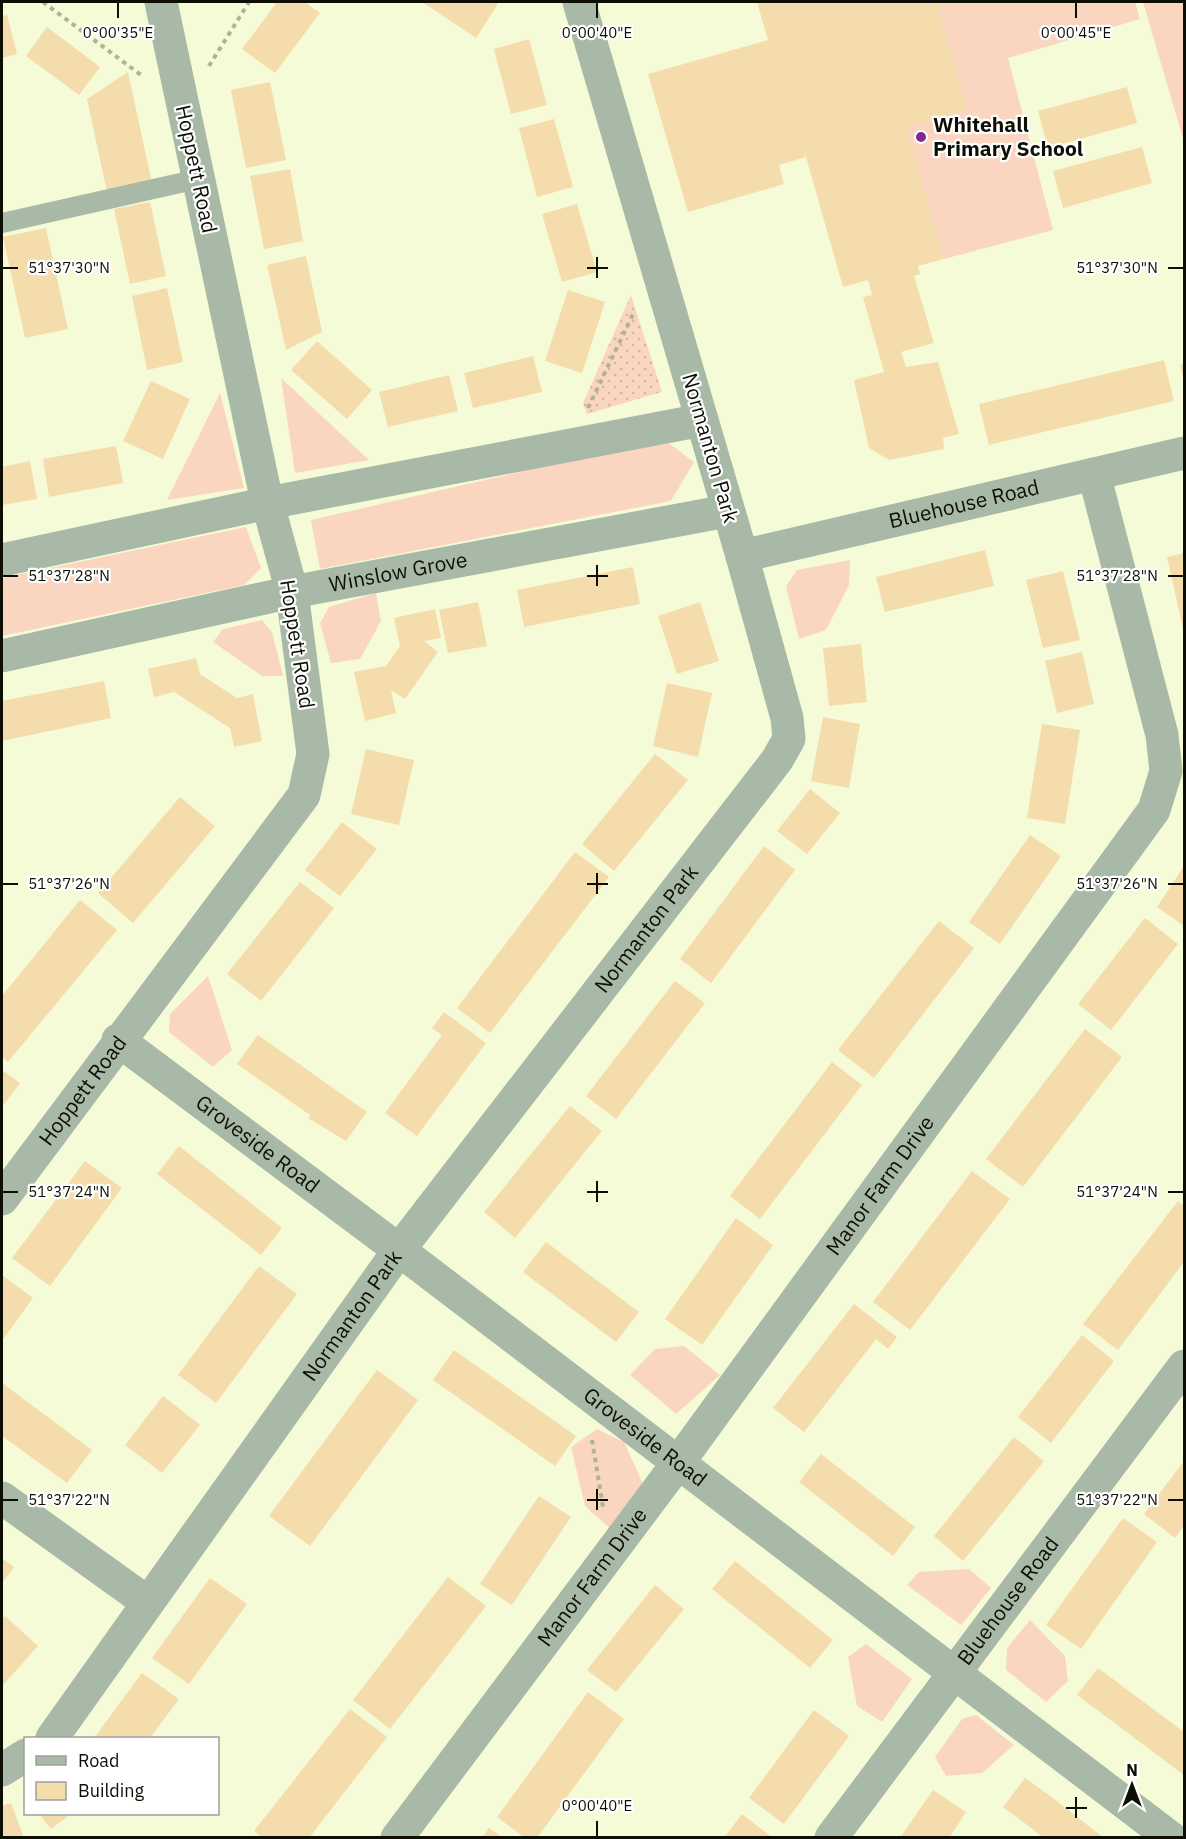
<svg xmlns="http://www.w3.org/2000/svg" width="1186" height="1839" font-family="'IBM Plex Sans',sans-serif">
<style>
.grass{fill:#fad6c1}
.park{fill:url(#park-dots)}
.building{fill:#f5dcac}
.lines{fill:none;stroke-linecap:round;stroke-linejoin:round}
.path{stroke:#afb497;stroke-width:4;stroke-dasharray:4.5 4.5;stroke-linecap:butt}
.service{stroke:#a8b9a8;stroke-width:20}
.minor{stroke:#a8b9a8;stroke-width:33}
.ticks{fill:none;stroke:#0e0f04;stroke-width:2}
.poi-dot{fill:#802794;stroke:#fff;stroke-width:2}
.labels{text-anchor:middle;stroke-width:4.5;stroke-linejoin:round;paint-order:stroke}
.poi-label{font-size:21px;font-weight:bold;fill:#0e0f04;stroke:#fff;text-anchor:start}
.street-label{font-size:21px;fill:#0e0f04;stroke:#fff}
.ticks-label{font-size:15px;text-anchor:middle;fill:#0e0f04;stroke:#fff;stroke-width:4.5;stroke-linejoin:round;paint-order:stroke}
</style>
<defs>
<pattern id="park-dots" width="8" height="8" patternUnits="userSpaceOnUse" patternTransform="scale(1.5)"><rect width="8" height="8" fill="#fad6c1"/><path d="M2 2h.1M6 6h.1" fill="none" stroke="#d5b6a4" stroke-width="1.8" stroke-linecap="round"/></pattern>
</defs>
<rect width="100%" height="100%" fill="#f5fbd6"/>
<path class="grass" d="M943,2H1135L1140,19L1008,58L1053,230L944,259L906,127L967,109L938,9Z
M1143,2H1184V142Z
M281,378L369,460L295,473Z
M220,393L244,488L167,500Z
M663,439L694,462L671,501L320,569L311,520Z
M246,527L261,568L244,585L2,636V578Z
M850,560L849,585L826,630L799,639L786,586L797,570Z
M376,593L381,621L360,659L331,663L320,623L329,607Z
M262,620L272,632L283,676H262L213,642L223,629Z
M208,976L232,1050L213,1067L169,1032L170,1014Z
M684,1346L720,1375L676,1414L630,1375L655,1349Z
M597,1429L624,1442L644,1486L613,1531L585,1506L571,1447Z
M969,1569L991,1588L961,1625L907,1585L919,1572Z
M1030,1620L1065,1656L1068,1681L1046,1702L1006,1670L1007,1648Z
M866,1644L912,1679L882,1722L857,1706L848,1657Z
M976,1715L1014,1745L982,1773L946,1776L935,1757L962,1719Z"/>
<path class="park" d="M631,295L662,392L587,414L583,403Z"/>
<path class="building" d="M277,2H305L320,13L275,73L242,49Z
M422,2H494L498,4L476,38Z
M757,2H943L938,9L967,109L906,127L944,259L918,266L920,274L914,276L934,343L901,352L906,367L938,362L959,434L943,438L944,449L889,460L869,448L854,380L884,372L863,297L872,295L868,280L843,287L806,157L779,165L784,184L688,212L648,74L768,40Z
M7,15L17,54L2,58V16Z
M47,27L100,67L79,95L26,56Z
M529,39L547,105L511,114L494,49Z
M128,72L152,183L107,192L87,99Z
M270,82L286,160L246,168L231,90Z
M1127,87L1137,123L1048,148L1038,111Z
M554,119L573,187L537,197L519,128Z
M1142,147L1152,183L1063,208L1053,171Z
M290,169L303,241L264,249L250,176Z
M150,202L166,276L130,284L114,209Z
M577,204L597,272L562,282L542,214Z
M46,228L68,329L25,338L3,237Z
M306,256L322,332L286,350L267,265Z
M167,288L183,362L147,370L132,296Z
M568,290L605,302L582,373L545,361Z
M317,341L372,390L347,419L291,370Z
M533,356L542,392L473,408L464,373Z
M1164,360L1174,401L989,445L979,404Z
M1184,363V381L1180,365Z
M449,375L458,411L388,427L379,392Z
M151,381L190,399L163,459L123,441Z
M116,446L123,483L49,497L43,459Z
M30,461L37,499L2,505V467Z
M985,550L994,586L885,612L876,577Z
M1184,553V633L1167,557Z
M633,567L640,604L524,627L517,590Z
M1063,571L1080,640L1043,648L1026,580Z
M478,602L487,646L448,653L439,610Z
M700,602L719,661L677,674L658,616Z
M435,609L441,638L424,641L438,652L405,699L391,690L396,713L365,721L354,672L386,666L400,646L394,618Z
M861,644L867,702L829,706L823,648Z
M1082,652L1094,704L1057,713L1045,661Z
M196,658L200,674L237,698L253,694L262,741L234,747L230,728L174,692L154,697L148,669Z
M104,681L111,718L2,741V701Z
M667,683L712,693L698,757L653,746Z
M823,717L860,724L849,788L811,781Z
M1042,724L1080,730L1065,824L1027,818Z
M366,749L414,760L399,825L351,814Z
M655,754L688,780L614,871L582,844Z
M810,789L840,813L807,854L777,831Z
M180,797L215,826L133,923L98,893Z
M342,822L377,849L340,896L305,870Z
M1030,835L1061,856L1000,944L969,922Z
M764,846L795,870L711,983L680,959Z
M575,852L609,877L490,1033L457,1008Z
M1184,866V926L1157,907Z
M300,882L334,908L261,1001L227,974Z
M80,900L117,930L8,1062L2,1056V996Z
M1145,918L1178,944L1111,1030L1078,1004Z
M939,921L974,948L874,1078L838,1050Z
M675,981L705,1003L616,1119L586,1096Z
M444,1012L486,1043L417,1136L385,1113L442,1035L432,1028Z
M1085,1029L1122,1057L1023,1187L986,1159Z
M258,1035L367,1112L346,1141L308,1118L310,1115L237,1064Z
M832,1062L862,1085L760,1219L730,1196Z
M2,1070L20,1083L2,1107Z
M570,1106L602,1131L515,1238L484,1212Z
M179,1146L282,1228L261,1255L157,1174Z
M85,1161L122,1188L50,1286L12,1258Z
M972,1171L1010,1199L910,1330L873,1302Z
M1178,1201L1184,1206V1262L1118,1350L1083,1324Z
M736,1218L773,1245L702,1345L665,1319Z
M546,1242L639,1312L616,1342L523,1272Z
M259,1266L297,1294L216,1403L178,1375Z
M2,1275L33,1298L2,1341Z
M854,1304L897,1337L888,1349L876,1339L804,1432L773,1408Z
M1082,1335L1114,1361L1051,1443L1018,1417Z
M454,1350L576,1436L555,1466L433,1380Z
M377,1370L418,1400L310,1546L269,1516Z
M2,1383L92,1450L67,1483L2,1436Z
M163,1396L200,1425L162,1473L125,1445Z
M1014,1437L1044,1461L963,1561L934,1536Z
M821,1454L915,1527L893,1556L799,1482Z
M1184,1461V1526L1175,1538L1144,1514Z
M539,1496L571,1517L512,1605L480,1584Z
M1123,1518L1157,1542L1081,1649L1046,1625Z
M2,1558L14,1567L2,1583Z
M735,1561L833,1640L810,1668L712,1589Z
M448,1577L486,1606L390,1729L353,1700Z
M210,1578L247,1604L189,1684L152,1658Z
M655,1585L684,1609L616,1692L587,1670Z
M5,1616L38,1646L2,1686V1619Z
M1098,1668L1184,1732V1775L1077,1695Z
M142,1673L179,1699L150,1738H94Z
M588,1692L624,1719L537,1838H525L497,1817Z
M350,1709L387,1737L309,1838H263L254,1831Z
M814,1710L849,1736L784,1824L749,1798Z
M1025,1778L1049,1795L1104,1838H1044L1026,1824L1003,1807Z
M933,1790L966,1812L949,1838H900Z
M11,1803L24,1838H2V1806Z
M39,1814H71L51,1829Z
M742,1814L773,1838H724Z
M489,1828L503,1838H482Z"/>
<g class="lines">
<path class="path" d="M43,2L141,75
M209,66L249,2
M588,408L634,312
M592,1440L603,1507"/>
<path class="service" d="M2,223L198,179"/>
<g class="minor">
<path id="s1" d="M742,556L1184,453"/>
<path d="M2,560L268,503L702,420"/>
<path id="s2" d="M2,656L292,592L727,511"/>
<path id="s3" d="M118,1040L399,1250L1171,1838"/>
<path id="s4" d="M2,1199L304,795L313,754L292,592L266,497L161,2"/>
<path d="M2,1498L147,1602"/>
<path id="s5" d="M52,1738L399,1250L777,760L789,739L787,718L742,556L579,2"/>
<path d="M2,1770L26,1755"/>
<path id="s6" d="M397,1838L678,1463L1154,810L1166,771L1162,735L1094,474"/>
<path id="s7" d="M831,1838L1184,1366"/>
</g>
</g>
<path class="ticks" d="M118,3V18M597,3V18M1076,3V18M597,257V278M3,268H18M587,268H608M1168,268H1183M597,565V586M3,576H18M587,576H608M1168,576H1183M597,873V894M3,884H18M587,884H608M1168,884H1183M597,1181V1202M3,1192H18M587,1192H608M1168,1192H1183M597,1489V1510M3,1500H18M587,1500H608M1168,1500H1183M1076,1797V1818M1066,1808H1087M597,1821V1836"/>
<circle class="poi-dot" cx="921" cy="137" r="6"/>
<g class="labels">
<g class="poi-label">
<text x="933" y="132">Whitehall<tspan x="933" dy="24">Primary School</tspan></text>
</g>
<g class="street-label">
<text transform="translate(196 169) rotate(78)" y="7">Hoppett Road</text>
<text transform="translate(710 448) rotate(74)" y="7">Normanton Park</text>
<text dy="7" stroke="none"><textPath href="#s1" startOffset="228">Bluehouse Road</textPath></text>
<text dy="7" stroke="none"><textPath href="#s2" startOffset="405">Winslow Grove</textPath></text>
<text transform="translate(297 644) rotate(81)" y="7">Hoppett Road</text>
<text dy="7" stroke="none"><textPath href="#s5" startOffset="1004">Normanton Park</textPath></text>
<text dy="7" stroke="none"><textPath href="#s4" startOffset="135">Hoppett Road</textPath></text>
<text dy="7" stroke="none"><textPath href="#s3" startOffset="174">Groveside Road</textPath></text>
<text dy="7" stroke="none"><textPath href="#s6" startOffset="812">Manor Farm Drive</textPath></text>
<text dy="7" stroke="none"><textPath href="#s5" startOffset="518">Normanton Park</textPath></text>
<text dy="7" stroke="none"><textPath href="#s3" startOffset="660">Groveside Road</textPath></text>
<text dy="7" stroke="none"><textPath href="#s6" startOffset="326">Manor Farm Drive</textPath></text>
<text dy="7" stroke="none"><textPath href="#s7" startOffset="296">Bluehouse Road</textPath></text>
</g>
</g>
<g class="ticks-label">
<text x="118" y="38">0°00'35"E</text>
<text x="597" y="38">0°00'40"E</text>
<text x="1076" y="38">0°00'45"E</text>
<text x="69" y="273">51°37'30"N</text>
<text x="1117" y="273">51°37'30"N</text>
<text x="69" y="581">51°37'28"N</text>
<text x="1117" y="581">51°37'28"N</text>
<text x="69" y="889">51°37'26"N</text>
<text x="1117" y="889">51°37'26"N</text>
<text x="69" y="1197">51°37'24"N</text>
<text x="1117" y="1197">51°37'24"N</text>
<text x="69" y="1505">51°37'22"N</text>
<text x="1117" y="1505">51°37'22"N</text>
<text x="597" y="1811">0°00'40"E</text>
</g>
<rect width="1186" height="1839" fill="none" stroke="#0e0f04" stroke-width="6"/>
<rect x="24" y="1737" width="195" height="78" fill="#ffffff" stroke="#9f9f9b" stroke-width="1.5"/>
<rect x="36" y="1756" width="30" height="9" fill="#a8b9a8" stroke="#9f9f9b" stroke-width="1.5"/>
<text x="78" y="1767" font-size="18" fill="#0e0f04">Road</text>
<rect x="36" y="1782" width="30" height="18" fill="#f5dcac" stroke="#9f9f9b" stroke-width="1.5"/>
<text x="78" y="1797" font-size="18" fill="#0e0f04">Building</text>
<g transform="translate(1132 1785)" stroke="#ffffff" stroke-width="4.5" paint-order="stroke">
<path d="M0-4.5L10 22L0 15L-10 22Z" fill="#0e0f04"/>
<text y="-9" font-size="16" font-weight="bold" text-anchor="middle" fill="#0e0f04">N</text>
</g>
</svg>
